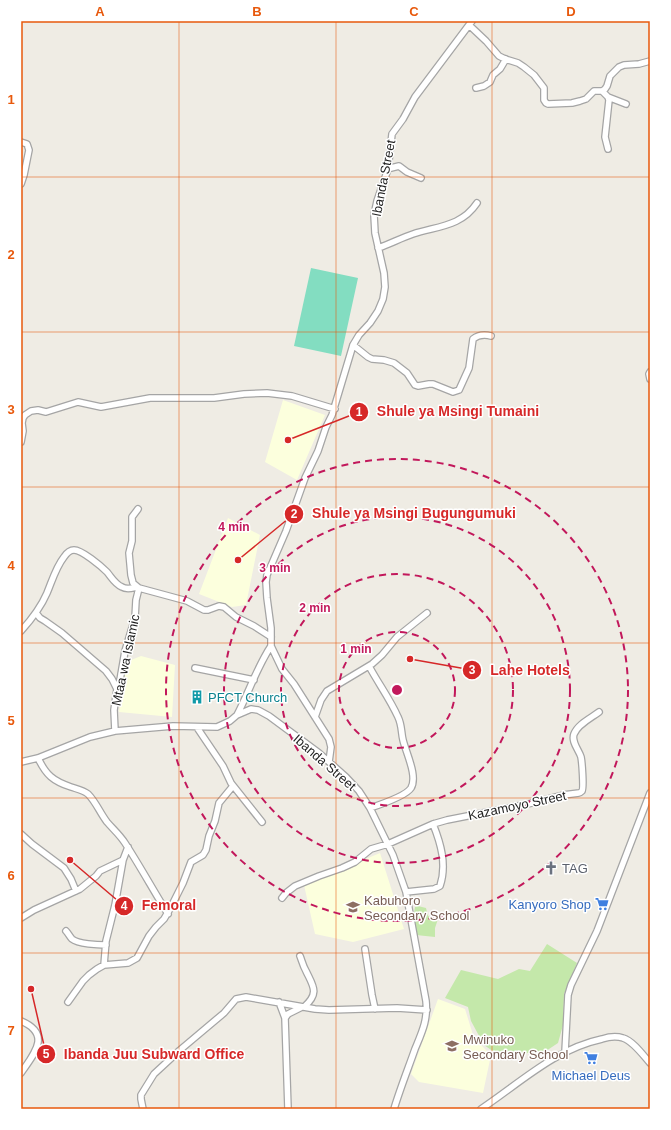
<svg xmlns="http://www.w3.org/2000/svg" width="671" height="1130" font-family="Arial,sans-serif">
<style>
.education{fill:#fcffdd}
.grass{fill:#c4e8aa}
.pitch{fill:#83ddc1}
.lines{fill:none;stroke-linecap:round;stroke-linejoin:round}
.minor-casing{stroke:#a5a5a5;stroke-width:8}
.minor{stroke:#fff;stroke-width:5.5}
.grid{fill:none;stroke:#e8590c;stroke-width:1;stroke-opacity:0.55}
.ring{fill:none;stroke:#c2185b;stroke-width:2;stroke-dasharray:7 5}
.labels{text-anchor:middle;stroke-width:3;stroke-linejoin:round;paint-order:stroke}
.street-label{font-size:13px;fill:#1e1e1e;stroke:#fff}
.culture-label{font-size:13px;fill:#0d838f;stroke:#fff;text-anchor:start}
.worship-label{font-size:13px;fill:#5b616d;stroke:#fff;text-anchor:start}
.education-label{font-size:13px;fill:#785e54;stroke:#fff;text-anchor:start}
.shop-label{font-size:13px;fill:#366cbe;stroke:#fff;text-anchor:end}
.centre{fill:#c2185b;stroke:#fff;stroke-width:2}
.ring-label{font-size:12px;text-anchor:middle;font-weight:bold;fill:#c2185b;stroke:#fff;stroke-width:3;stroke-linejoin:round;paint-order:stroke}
.leader{fill:none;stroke:#d62828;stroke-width:1.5}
.callout-dot{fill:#d62828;stroke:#fff;stroke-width:1.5}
.mark-label{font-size:12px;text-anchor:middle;font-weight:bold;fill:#fff}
.callout-label{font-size:14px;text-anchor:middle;font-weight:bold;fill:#d62828;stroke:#fff;stroke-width:3;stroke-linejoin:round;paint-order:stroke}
.neatline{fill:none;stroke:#e8590c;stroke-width:1.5}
.grid-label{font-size:13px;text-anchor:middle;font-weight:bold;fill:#e8590c}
</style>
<rect width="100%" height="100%" fill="#efece4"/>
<path class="education" d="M283,400L325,415L297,480L265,462Z
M228,518L260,535L246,605L232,607L199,594Z
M141,656L175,665L172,717L119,712L126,662Z
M380,853L404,929L353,942L315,934L304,885Z
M438,999L465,1009L474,1038L491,1055L483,1093L419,1082L411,1074Z"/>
<path class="grass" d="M418,906L426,908L428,916L438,919L435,928V937L416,935L413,920L415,907Z
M547,944L577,963L564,994L563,1025L558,1043L546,1051L500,1056L484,1045L471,1021L468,1007L445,998L461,970L498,979L519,969L530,971Z"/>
<path class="pitch" d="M311,268L358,278L341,356L294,346Z"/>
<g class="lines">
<g class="minor-casing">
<path id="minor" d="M469,25L486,41L499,56L505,59L518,63L524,67L534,75L544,88V100L546,103L548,104L572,103L580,101L586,99L594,91H602L605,89L607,86L610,76L619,67L624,65L639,64L650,61
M476,88L484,86L490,82L493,75L500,69L506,59
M602,91L608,97L609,100L605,137L608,149
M608,97L626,104
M21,142L27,144L29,150L24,175L21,184
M387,169L399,166L407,172L421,178
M378,248C390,244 401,238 413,234C437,226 461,227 477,203
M353,345L368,357L372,359L384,360L394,363L407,373L415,385L418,386L429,384H433L453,392L459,390L469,368L473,339C478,335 484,334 491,336
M650,372L649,374L650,379
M21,442L23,431L22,423L23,418L25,415L31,411L38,410L46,412L78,402L101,407L150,398H214L244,394L267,393L292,396L335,409
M138,509L132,517V541L129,553L131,575L133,583L139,588L187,601L204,610H208L219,606L224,607L236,617L254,626L271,637
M36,613L40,618L45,621L62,633L106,671L112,679L117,689
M21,631C31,620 41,607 47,593C52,581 56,567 64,557C66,554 70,550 74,550C82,550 101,566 107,572C112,578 115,584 122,587C127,590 132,588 137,587
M369,666C378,683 390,699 398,717C402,725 401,732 403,740C406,753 418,776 411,788C406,796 379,805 370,808
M195,668L254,680
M237,715C249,692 257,667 271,646
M315,717L321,700L327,691L372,664L382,655L397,637L427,613
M198,727V729L223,766L231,783L262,822
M115,731L114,710L117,689L120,680L125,651L135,618L136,600L139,588
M38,758C46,775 53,781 71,787C77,789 83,790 88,794C96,802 100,813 107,822C113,829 120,835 125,843C140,866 153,890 168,914
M21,762L38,758L90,737L115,731L173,726L217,727L230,721L237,715L251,709L258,710L269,716L319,753L346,777L359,791L370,808L393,855L406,892L426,1001C428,1020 422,1032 415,1049C408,1069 400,1089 394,1109
M329,762L331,747L329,739L294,684L282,669L271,646V628L267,598L266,582L267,575L286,531L305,478L318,451L326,427L332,415L353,345L359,335L370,323L378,311L383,299L385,287L384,273L375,233L374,215L377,201L388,169L392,134L403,119L415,97L472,21
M21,834L32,844L64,868L71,879L76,891
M406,892L434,889L440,886C447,865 441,844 433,824
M282,898L286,893L295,886L319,876L342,868L355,862L371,849L388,844L433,824L447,820L528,804L563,795L579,793C580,793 581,792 582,791C584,788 582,762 581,757C579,750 571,742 574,734C578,724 591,718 599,712
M21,918L34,910L80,889L96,876L100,871L123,860
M66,931C68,933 70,937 72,939C78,944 98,945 106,945
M365,949L372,995L375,1009
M300,956C302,961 303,966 306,971C313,986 320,993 304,1007
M104,965L106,941L115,905L123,860L128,847
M68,1002L83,981L89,975L97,969L104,965L128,963L137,958L149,936L156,927L164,919L171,907L183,883L191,862L203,855L206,850L209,836L215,821L219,803L233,786
M279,1002L285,1018L288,1109
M285,1018L288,1014L302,1007
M21,1021C52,1034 34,1054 21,1073
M565,1052L568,995L571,985L597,931L650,793
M143,1109L141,1099V1095L154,1074L180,1050L224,1013L236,999L246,997L315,1009L329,1010L397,1008L427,1010
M481,1109C520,1083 555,1049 602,1039C608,1037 617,1036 623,1038C633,1041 643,1055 650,1063"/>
</g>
<use href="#minor" class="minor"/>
</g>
<path class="grid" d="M179,21V1109M336,21V1109M492,21V1109M21,177H650M21,332H650M21,487H650M21,643H650M21,798H650M21,953H650"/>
<g class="ring">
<circle cx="397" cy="690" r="58"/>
<circle cx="397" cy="690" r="116"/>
<circle cx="397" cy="690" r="173"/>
<circle cx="397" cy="690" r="231"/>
</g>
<defs>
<g id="building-bare" transform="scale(1.08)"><path d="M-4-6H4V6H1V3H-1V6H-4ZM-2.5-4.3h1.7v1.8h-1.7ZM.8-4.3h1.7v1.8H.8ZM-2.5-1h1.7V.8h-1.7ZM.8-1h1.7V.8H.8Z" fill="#0f9aa8" stroke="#fff" stroke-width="2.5" paint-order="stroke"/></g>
<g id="church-bare" transform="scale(1.08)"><path d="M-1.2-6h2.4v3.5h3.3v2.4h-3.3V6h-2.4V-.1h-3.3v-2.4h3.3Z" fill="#6b7280" stroke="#fff" stroke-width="2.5" paint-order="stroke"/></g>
<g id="supermarket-bare" transform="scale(1.08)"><path d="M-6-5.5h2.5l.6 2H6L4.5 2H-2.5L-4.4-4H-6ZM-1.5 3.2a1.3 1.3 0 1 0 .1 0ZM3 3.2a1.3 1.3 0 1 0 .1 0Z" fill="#3f7fe0" stroke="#fff" stroke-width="2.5" paint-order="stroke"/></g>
<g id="school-bare" transform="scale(1.08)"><path d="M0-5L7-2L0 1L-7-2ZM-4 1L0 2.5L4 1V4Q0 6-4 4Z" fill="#8d6e63" stroke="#fff" stroke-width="2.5" paint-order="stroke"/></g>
</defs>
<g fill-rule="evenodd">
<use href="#building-bare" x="197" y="697"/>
<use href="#church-bare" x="551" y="868"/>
<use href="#supermarket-bare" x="602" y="904"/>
<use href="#school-bare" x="353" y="907"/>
<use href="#school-bare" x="452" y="1046"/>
<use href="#supermarket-bare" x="591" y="1058"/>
</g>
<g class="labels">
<g class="street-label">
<text transform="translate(383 178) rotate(-79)" y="5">Ibanda Street</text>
<text transform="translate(125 660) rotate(-78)" y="5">Mtaa wa Islamic</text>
<text transform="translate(325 762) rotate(41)" y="5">Ibanda Street</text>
<text transform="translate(517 805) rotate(-12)" y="5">Kazamoyo Street</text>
</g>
<g class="culture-label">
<text x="208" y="702">PFCT Church</text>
</g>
<g class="worship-label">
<text x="562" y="873">TAG</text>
</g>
<g class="education-label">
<text x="364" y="905">Kabuhoro<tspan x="364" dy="15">Secondary School</tspan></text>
<text x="463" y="1044">Mwinuko<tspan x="463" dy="15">Secondary School</tspan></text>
</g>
<g class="shop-label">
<text x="591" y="909">Kanyoro Shop</text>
<text x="591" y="1080" text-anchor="middle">Michael Deus</text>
</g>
</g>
<circle cx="397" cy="690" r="6" class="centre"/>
<g class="ring-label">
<text x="234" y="531">4 min</text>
<text x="275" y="572">3 min</text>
<text x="315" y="612">2 min</text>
<text x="356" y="653">1 min</text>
</g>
<path class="leader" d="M288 440L359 412M238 560L294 514M410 659L472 670M70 860L124 906M31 989L46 1054"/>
<g class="callout-dot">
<circle cx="288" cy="440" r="4"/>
<circle cx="238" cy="560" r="4"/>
<circle cx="410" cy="659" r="4"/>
<circle cx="70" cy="860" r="4"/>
<circle cx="31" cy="989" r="4"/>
<circle cx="359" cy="412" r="10"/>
<circle cx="294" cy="514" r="10"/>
<circle cx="472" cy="670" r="10"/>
<circle cx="124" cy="906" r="10"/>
<circle cx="46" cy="1054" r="10"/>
</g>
<g class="mark-label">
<text x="359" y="416">1</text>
<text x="294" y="518">2</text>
<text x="472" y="674">3</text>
<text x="124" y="910">4</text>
<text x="46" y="1058">5</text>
</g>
<g class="callout-label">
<text x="458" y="416">Shule ya Msingi Tumaini</text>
<text x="414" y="518">Shule ya Msingi Bugungumuki</text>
<text x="530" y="675">Lahe Hotels</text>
<text x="169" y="910">Femoral</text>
<text x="154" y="1059">Ibanda Juu Subward Office</text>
</g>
<rect width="671" height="1130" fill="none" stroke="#ffffff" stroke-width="44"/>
<rect x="22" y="22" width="627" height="1086" class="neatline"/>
<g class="grid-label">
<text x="100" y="16">A</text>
<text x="257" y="16">B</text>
<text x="414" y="16">C</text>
<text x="571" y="16">D</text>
<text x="11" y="104">1</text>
<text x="11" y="259">2</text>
<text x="11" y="414">3</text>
<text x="11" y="570">4</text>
<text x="11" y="725">5</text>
<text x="11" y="880">6</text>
<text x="11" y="1035">7</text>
</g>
</svg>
